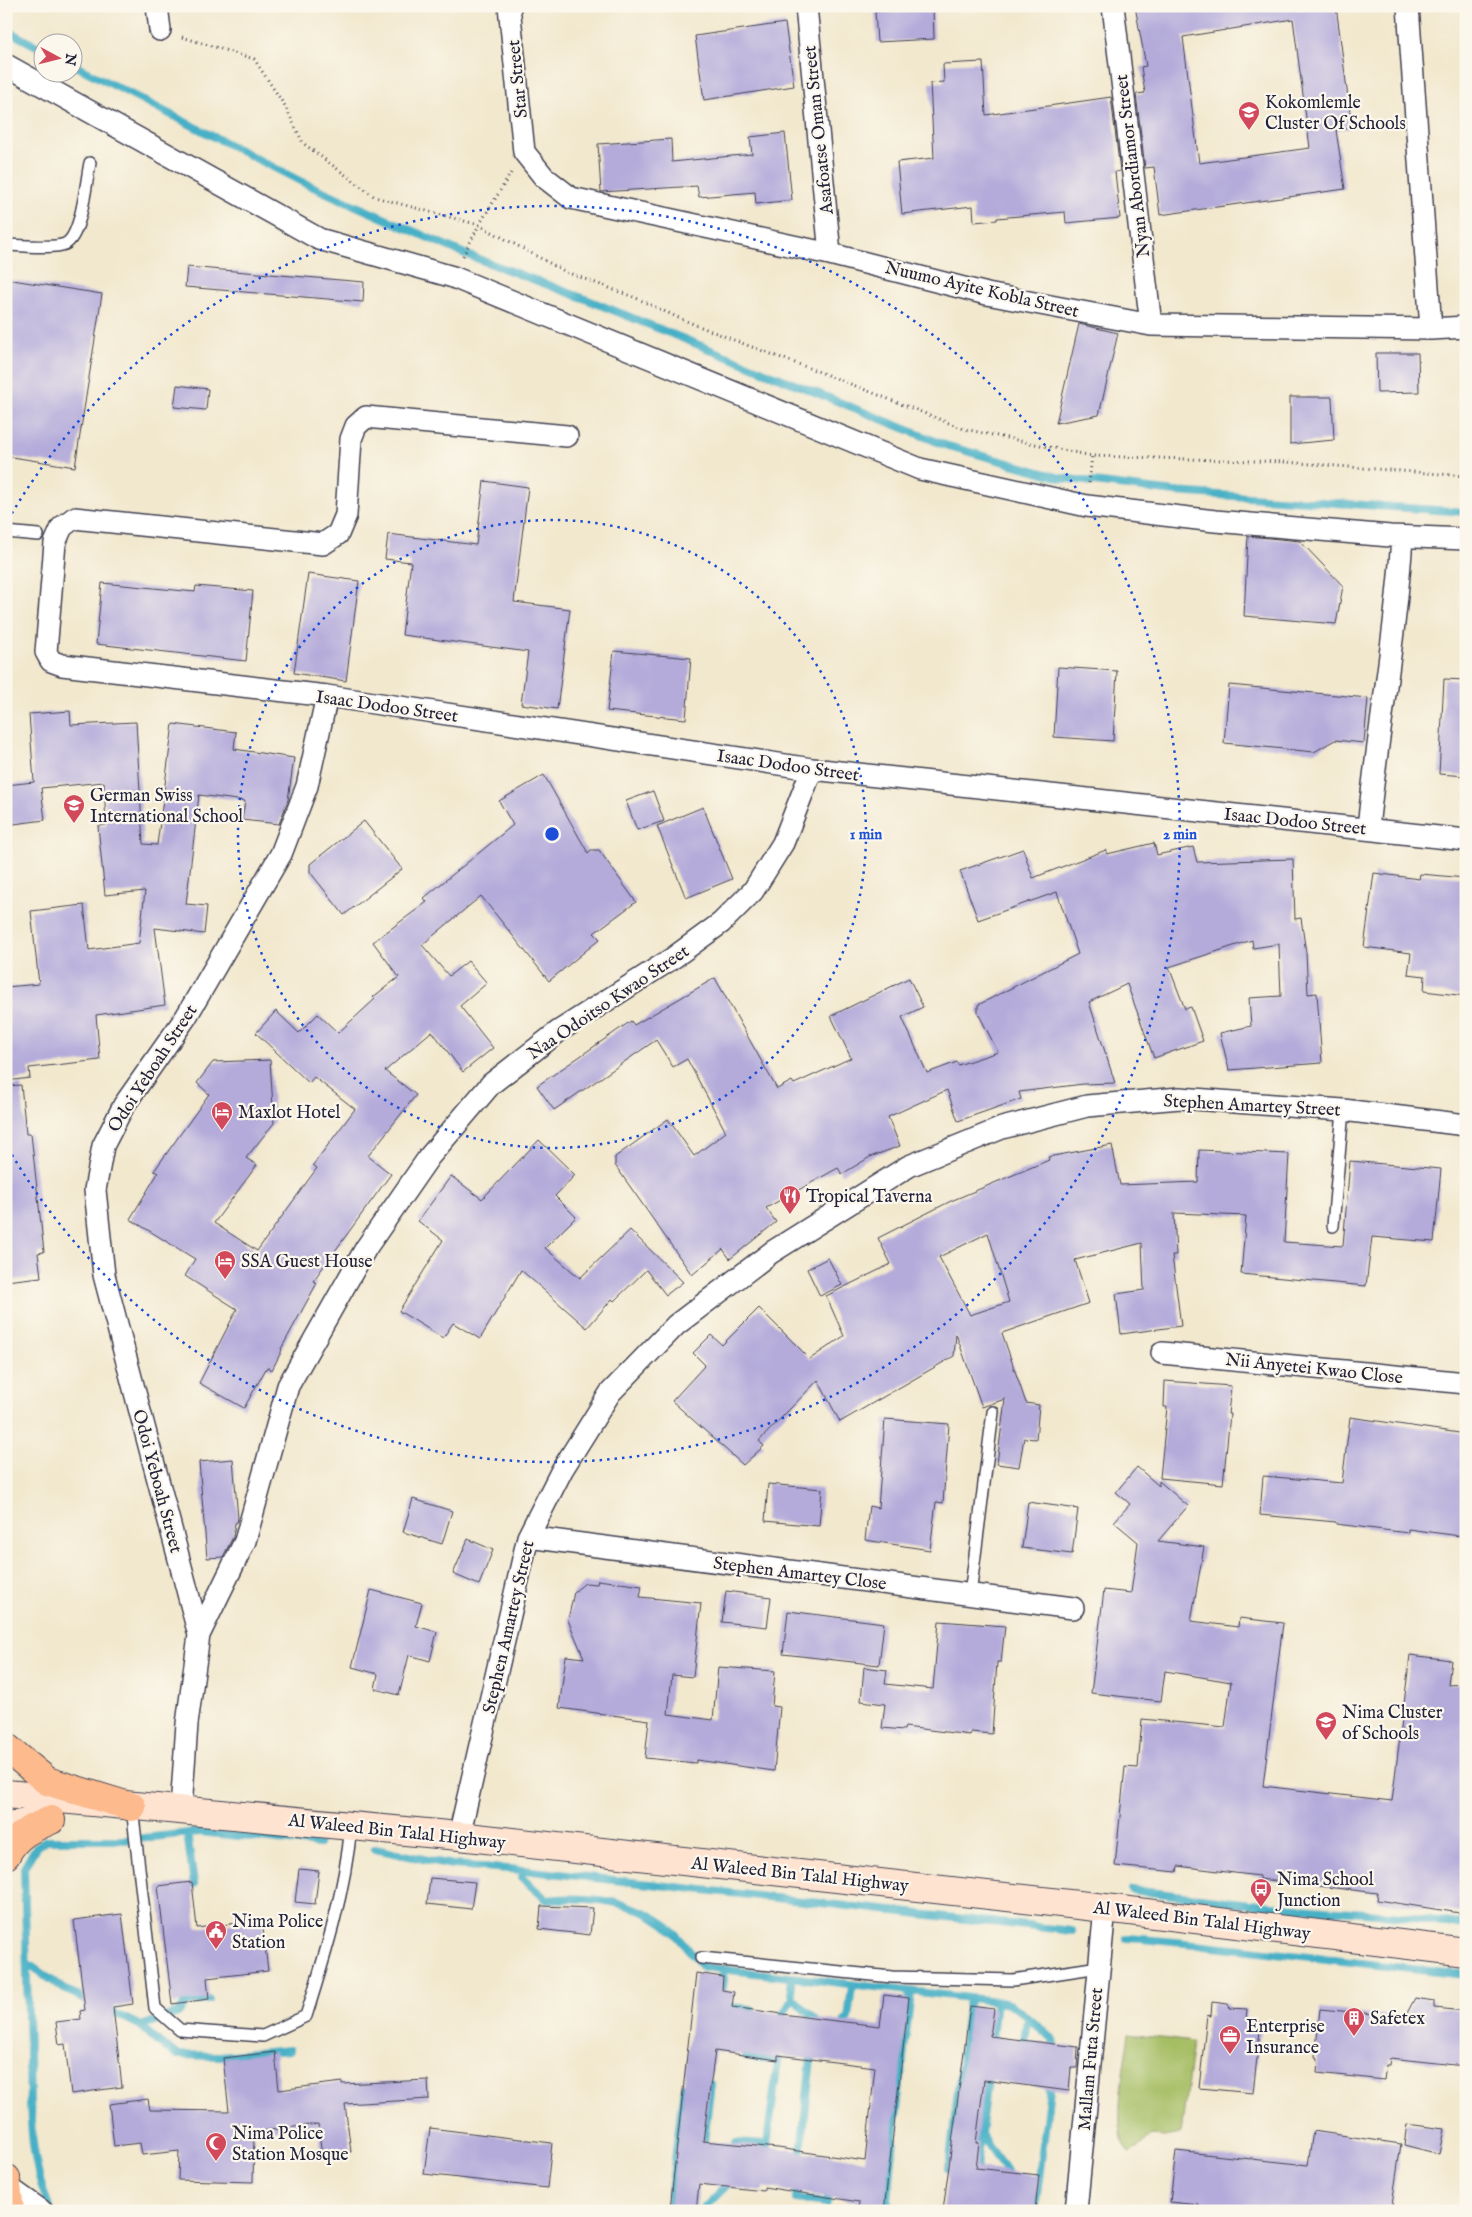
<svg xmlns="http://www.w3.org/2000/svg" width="1472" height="2217" font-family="'IM FELL English',serif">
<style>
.green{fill:#a5be64;stroke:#647050}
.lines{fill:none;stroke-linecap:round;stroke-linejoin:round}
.stream{stroke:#47b0c6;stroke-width:8}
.building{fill:#b4abda;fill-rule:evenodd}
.lane-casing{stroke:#414051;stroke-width:14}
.street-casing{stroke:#414051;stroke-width:24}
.secondary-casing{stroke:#414051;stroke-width:30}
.primary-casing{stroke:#414051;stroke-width:30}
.path{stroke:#414051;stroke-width:3;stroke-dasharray:1 4;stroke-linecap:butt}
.lane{stroke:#fff;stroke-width:11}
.street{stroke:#fff;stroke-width:21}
.secondary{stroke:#fee3d1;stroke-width:28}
.primary{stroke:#fcba8d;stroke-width:28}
.ring{fill:none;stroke:#1d4ed8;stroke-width:2.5;stroke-dasharray:2.5 5}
.labels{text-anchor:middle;stroke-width:4.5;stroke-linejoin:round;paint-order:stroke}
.street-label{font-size:18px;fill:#22223b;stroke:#fbf7ec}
.poi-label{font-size:18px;fill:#22223b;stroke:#fbf7ec;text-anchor:start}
.centre{fill:#1d4ed8;stroke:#fbf7ec;stroke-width:2.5}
.ring-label{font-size:15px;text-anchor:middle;font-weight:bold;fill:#1d4ed8;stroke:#fbf7ec;stroke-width:4.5;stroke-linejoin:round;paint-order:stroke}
</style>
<rect width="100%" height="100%" fill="#fbf7ec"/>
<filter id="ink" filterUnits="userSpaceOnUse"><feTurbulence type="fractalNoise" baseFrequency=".02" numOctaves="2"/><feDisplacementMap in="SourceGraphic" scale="10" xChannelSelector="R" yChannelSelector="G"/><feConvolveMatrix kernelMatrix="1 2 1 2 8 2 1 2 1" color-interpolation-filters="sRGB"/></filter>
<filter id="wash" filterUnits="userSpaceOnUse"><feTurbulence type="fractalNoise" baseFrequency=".0096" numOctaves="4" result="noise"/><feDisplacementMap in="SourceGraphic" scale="20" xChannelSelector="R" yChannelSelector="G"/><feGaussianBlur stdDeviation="1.12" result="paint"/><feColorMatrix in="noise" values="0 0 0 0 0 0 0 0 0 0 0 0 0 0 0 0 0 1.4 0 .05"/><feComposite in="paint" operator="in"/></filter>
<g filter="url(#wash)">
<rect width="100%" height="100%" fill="#f2e8ce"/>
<path class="green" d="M1129,2034L1193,2042L1181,2134L1164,2137L1153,2136L1148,2138L1139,2148L1128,2153C1111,2130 1125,2063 1129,2034Z"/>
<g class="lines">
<path class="stream" d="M6,30L42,49
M72,64L302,182L465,254L588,300L945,445L1061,478L1175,492L1466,512
M187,1833L194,1884
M375,1849L452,1865L523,1870L1072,1931
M523,1870L522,1878L547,1900C587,1896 631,1900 665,1924C679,1935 691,1954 703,1967L996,2001L1012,2005L1052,2038L1055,2044L1054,2053
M1132,1890L1259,1905L1391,1915L1466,1925
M1127,1938C1240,1946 1353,1964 1466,1975
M27,1963L64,1989L91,2002
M790,1978L793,1998L816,2020L815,2027
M721,2000L724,1979L722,1970
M723,2006L751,2009L750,2020
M106,2009L141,2026L160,2044L178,2055L220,2056L290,2050
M783,2014L793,1998
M845,2020L848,2018L852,1986
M141,2026L178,2013L187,2002L209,2000
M991,2046L996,2001
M1023,2050L1027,2018
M988,2072L980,2133L1008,2175V2179
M703,2149L711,2084
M734,2154L736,2143L767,2145L778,2060L746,2056L747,2046
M800,2162L812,2049
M949,2169L969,1998
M975,2176L980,2133
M797,2183L796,2199L827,2203L830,2189
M51,2210C28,2162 30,2102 29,2050C27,1989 26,1929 24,1868L36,1847L46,1840H126L199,1832L319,1844
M669,2211L684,2086
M701,2211L731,2181
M887,2211L896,2117L911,1993
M1035,2211L1051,2080"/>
</g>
<g id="blocks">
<path class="building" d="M1135,6H1336L1352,128L1336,130L1345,189L1160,215L1154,167L1145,168L1136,94L1145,93L1141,67L1146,66ZM1293,19L1310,148L1199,163L1183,37Z
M933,8L934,39L877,42L875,11Z
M785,23L794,86L704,100L695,36Z
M983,62L986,115L1111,97L1120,171L1115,172L1120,218L1066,223L1065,212L997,218V220L974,222L973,206L902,214L897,162L934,158L930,83L944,82L943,64Z
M785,133L792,200L756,204L755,192L699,197L697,186L601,192L598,144L671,139L672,162L752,154L750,137Z
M187,267L364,282L363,302L185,287Z
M6,279L102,294L75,467L6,456Z
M1079,324L1118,333L1099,415L1056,423Z
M1376,353H1418L1419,392L1377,393Z
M177,385L208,389L206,410L174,407Z
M1290,397H1332L1334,440L1290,444Z
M484,481L528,487L514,602L570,609L557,709L521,704L528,652L402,635L411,562L385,559L388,534L476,545Z
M1248,536L1300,541L1343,586L1336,624L1244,616Z
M308,574L359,581L346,681L294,673Z
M102,583L195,592L196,586L253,591L246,661L96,644Z
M614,651L691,658L686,719L607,711Z
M1058,667L1117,671L1113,741L1054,737Z
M1444,679L1466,680V776L1439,774Z
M1229,685L1368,698L1364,743L1335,740L1314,752L1224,743Z
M70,711L71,725L136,722L143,844L157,845L173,724L236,732L234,749L294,758L288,800L279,824L242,820L245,801L199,795L186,904L207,906L204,934L155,928L165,1005L96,1015L100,1060L29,1068L30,1078L6,1081V987L39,984L31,911L84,905L89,950L139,943L145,891L105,895L98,826L106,825L104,782L41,788L45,820L6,825V785L34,782L29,714Z
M544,775L588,853L591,850H599L636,902L594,933L600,939L549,981L481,896L422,945L449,976L468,961L487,983L460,1006L493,1048L463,1072L432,1031L385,1071L416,1095L368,1156L391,1174L313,1281L317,1283L281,1349L282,1350L272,1370L267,1367L244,1408L199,1383L237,1309L185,1276L195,1259L130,1219L158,1173L154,1171L209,1094L197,1083L213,1062L270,1060L274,1123L246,1158L257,1165L214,1223L257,1251L317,1168L313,1165L355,1109L314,1077L309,1083L256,1033L276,1011L299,1033L318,1014L338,1033L375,999L373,997L399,977L373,942L427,902L424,898L513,825L499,801Z
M653,791L664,821L637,830L626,801Z
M703,807L732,879L686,898L657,826Z
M364,821L402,869L344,915L310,872V864Z
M1154,843L1157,855L1193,847L1197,862L1293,859L1295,919L1301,918L1306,953L1308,994L1317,993L1322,1063L1229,1070L1220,1033L1251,1026L1249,998L1281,996L1279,944L1253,948L1252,940L1169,967L1185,1009L1191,1007L1203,1041L1154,1058L1127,984L1089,1002L1115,1083L1083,1084L1019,1092L1021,1099L958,1121L947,1090L888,1117L900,1146L870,1157L842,1174L838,1168L766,1208L776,1222L730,1259L723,1249L692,1275L615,1165V1157L668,1119L694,1156L726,1132L687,1059L673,1067L656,1040L554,1110L537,1086L631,1021L634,1025L715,978L777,1089L792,1081L794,1084L851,1058L831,1016L909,978L923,1007L902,1017L927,1073L957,1062L958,1065L998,1052L978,1013V1005L1078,954L1057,892L978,920L960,871L1023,849L1033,878L1106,850L1107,854Z
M1374,873L1419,879L1420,874L1466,878V996L1424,991L1425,976L1408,974L1411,953L1364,947Z
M21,1085L26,1134H31L44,1252L38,1253L41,1277L6,1281V1086Z
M539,1140L575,1175L555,1196L576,1217L545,1248L580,1278L630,1230L683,1282L666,1295L646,1270L614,1301L612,1299L587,1328L521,1270L480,1339L453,1323L443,1338L399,1311L443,1240L418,1221L451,1176L482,1199Z
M1112,1145L1120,1185L1198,1182L1199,1150L1289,1154L1284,1242L1343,1246L1350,1161L1441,1169L1434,1242L1372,1237L1366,1286L1241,1274L1246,1216L1174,1213L1176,1255H1172L1181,1326L1121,1334L1116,1294L1144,1290L1142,1243L1075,1260L1089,1303L1002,1333L1026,1403L1039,1405L1036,1439L1024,1438L1019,1467L997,1464L1005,1399L982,1407L956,1334L954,1356L840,1422L818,1380L759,1441L764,1446L743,1465L672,1401L705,1365L693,1353L711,1335L722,1345L759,1308L810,1359L844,1336L826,1296L891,1264L878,1238L951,1201L1049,1160L1048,1157ZM988,1233L1009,1302L970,1315L939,1257Z
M828,1258L842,1285L820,1296L807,1269Z
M1165,1381L1231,1386L1228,1414H1230L1223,1484L1160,1478L1167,1407H1164Z
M1350,1417L1466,1434V1496L1460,1536L1408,1529V1533L1336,1524V1522L1260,1515L1263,1476L1342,1483Z
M885,1419L949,1424L943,1503L936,1502L930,1550L865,1540L869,1506L878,1508Z
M233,1459L238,1519L237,1522L235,1523L233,1537L223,1557L207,1558L199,1462Z
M1137,1467L1159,1486V1481L1188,1506L1158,1541L1204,1547L1191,1621L1238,1627L1239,1618L1283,1623L1263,1786L1392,1801L1410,1655L1451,1660L1448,1685L1466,1684V1862L1460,1913L1377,1900L1378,1893L1259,1879V1876L1178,1866L1177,1872L1115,1866L1125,1767L1138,1768L1142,1719L1225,1727L1231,1682L1165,1671L1161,1701L1091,1693L1104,1590L1131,1593L1138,1542L1114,1522L1130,1504L1116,1492Z
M768,1484L822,1489L819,1526L765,1521Z
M413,1499L452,1511L442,1544L403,1532Z
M1028,1502L1078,1509L1072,1554L1022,1548Z
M468,1539L493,1550L479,1585L453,1574Z
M598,1580L642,1586L640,1597L701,1603L693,1677L672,1675L668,1714L713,1720L718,1667L775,1671L772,1706L780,1707L774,1771L696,1760V1763L645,1758L649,1720L559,1708L566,1656L584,1658L568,1620L574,1592L585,1583L597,1584Z
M371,1590L422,1603L416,1626L437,1632L430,1661L409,1655L399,1695L375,1689L378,1674L352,1667Z
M726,1591L771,1597L767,1627L722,1622Z
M788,1611L884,1623L879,1665L783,1654Z
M939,1621L1005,1626L1001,1662H997L992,1734L971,1732L970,1735L905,1727L904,1730L882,1728L885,1704L861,1701L864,1667L887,1670L885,1684L933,1689Z
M299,1869L319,1871L315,1904L295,1902Z
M430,1878L475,1882L471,1909L427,1904Z
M192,1882L197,1928L262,1920L268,1971L207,1978L209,1999L172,2004L158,1886Z
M541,1906L593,1908L590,1935L539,1929Z
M122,1914L133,2004L113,2007L122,2087L71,2094L65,2044L59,2045L56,2022L81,2019L80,2011L85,2010L74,1920Z
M696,1973L723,1977L722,1990L734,1992L732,2007L819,2019L880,2026L884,1995L909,1998L884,2211H858L859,2202L764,2187V2191L699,2184L696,2211L670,2209ZM715,2051L778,2060V2055L875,2067L865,2161L778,2148L703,2141Z
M1415,1998L1434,2001V2008L1466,2011L1464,2066L1390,2058L1389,2065H1386L1384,2080L1317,2073L1318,2058L1315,2057L1320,2009L1405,2017Z
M1212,2002L1228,2004L1230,2008L1247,2009L1246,2020L1261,2022L1253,2093L1199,2088L1207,2015L1211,2016Z
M970,2006L994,2009L990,2036L1078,2047L1077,2068H1071L1069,2091L984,2080L976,2143H979L976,2168L1039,2175L1035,2211H943Z
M275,2052L279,2090L342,2082V2084L428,2080L429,2099L345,2104L351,2152L322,2156L318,2124L254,2132L253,2182L178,2180L179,2151L142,2155L140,2143L114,2146L109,2104L148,2099L150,2110L229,2111L223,2058Z
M1407,2124L1444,2129L1439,2154L1404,2145Z
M430,2128L552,2143L547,2188L424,2174Z
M1313,2131L1401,2144L1391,2211H1198L1199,2205L1170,2202L1176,2151L1308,2165Z"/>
</g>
</g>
<g filter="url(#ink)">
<use href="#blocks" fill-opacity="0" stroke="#414051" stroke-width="1"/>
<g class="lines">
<g class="lane-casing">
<path id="lane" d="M6,245C21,245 53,249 65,244C82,236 86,181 90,163
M6,532L38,535
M1333,1226L1343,1110
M970,1595L993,1412
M132,1807L155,2008L180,2030L263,2036L306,2016C326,1953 345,1891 351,1826
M701,1958L892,1977L1013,1980L1099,1967"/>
</g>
<g class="street-casing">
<path id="street" d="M157,6L160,30
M509,6L524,152L544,177L571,198L830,254L987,294L1151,325L1431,329L1466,327
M806,6L830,254
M1113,6L1151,325
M1408,6L1431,329
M6,65L319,239L453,277L920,469L1087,506L1215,521L1390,536L1466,539
M567,436L366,417L356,426L351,439L346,515L338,534L323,544L74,518L62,527L55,543L46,652L51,661L62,665L327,696L812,769L1466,840
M1368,828C1378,731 1396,634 1402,537
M1162,1353L1466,1383
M528,1537L1073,1608
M199,1635L104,1275L95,1190L103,1146L124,1105L186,1017L281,854L307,786L327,696
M181,1809L187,1724L199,1635L245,1541L288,1386L366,1248L429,1157L491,1084L559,1031L673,958L721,923L753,891L783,843L812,769
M459,1836L528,1537L562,1470L610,1393L676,1325L772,1252L909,1166L1002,1128L1087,1106L1180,1098L1343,1110L1466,1125
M7,2186L42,2211
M1076,2211L1105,1908"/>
</g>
<g class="secondary-casing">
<path id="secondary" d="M6,1794L459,1836L1105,1908L1466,1952
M6,1826L49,1820"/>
</g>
<g class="primary-casing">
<path id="primary" d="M6,1747L47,1781L132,1807
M6,1855C16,1835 32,1828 51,1820
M6,2178L10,2211"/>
</g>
<path class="path" d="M182,37L254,59L285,106L303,143L375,197L479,225L566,272L636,298L681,319L744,344L833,377L964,429L1092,456L1285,462L1466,476
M463,256L479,225L511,173
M1089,483L1092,456"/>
<use href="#lane" class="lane"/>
<use href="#street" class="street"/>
<use href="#secondary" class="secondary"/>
<use href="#primary" class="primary"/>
</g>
</g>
<g class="ring">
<circle cx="552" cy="834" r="314"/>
<path d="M8 520A628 628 0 1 1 8 1148"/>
</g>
<defs>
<g id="school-pin" transform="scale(1.125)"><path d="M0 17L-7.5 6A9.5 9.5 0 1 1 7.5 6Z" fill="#d1495b" stroke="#fbf7ec"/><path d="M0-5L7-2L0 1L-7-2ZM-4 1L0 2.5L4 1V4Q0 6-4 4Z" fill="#fff"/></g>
<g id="hotel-pin" transform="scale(1.125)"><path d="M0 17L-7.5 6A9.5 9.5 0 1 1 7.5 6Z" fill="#d1495b" stroke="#fbf7ec"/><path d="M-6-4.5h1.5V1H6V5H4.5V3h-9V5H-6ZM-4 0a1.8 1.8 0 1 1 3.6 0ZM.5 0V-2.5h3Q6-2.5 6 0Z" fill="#fff"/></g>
<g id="restaurant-pin" transform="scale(1.125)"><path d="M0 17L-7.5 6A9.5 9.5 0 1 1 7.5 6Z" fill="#d1495b" stroke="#fbf7ec"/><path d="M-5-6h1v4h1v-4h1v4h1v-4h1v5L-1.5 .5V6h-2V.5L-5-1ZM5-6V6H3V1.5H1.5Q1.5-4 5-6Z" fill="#fff"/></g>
<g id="bus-pin" transform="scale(1.125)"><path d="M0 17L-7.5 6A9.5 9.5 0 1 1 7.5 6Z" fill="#d1495b" stroke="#fbf7ec"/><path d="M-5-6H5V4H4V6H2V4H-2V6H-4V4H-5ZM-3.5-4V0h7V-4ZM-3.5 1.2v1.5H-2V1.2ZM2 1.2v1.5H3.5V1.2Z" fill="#fff"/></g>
<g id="civic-pin" transform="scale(1.125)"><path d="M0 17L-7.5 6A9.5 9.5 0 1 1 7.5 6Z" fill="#d1495b" stroke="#fbf7ec"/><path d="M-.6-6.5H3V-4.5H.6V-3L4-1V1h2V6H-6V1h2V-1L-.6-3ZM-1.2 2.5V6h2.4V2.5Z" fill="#fff"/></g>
<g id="building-pin" transform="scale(1.125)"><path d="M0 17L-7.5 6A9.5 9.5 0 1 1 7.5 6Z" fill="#d1495b" stroke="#fbf7ec"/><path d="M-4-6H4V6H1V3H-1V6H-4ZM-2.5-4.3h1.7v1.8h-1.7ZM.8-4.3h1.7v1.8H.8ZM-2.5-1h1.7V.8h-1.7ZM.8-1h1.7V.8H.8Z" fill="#fff"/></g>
<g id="office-pin" transform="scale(1.125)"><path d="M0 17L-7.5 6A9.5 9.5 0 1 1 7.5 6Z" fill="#d1495b" stroke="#fbf7ec"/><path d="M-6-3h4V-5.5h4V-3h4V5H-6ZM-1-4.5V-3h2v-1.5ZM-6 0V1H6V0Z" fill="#fff"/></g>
<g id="mosque-pin" transform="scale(1.125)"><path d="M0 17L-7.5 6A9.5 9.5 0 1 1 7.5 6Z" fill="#d1495b" stroke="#fbf7ec"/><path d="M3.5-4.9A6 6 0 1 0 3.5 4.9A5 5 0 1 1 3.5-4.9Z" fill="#fff"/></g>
</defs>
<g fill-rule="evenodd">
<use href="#school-pin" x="1249" y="112"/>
<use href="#school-pin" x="74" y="805"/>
<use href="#hotel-pin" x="222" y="1112"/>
<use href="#restaurant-pin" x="790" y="1196"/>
<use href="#hotel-pin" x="225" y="1261"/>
<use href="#school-pin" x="1326" y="1722"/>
<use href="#bus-pin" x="1261" y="1889"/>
<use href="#civic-pin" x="216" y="1931"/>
<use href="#building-pin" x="1354" y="2018"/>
<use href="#office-pin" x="1230" y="2036"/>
<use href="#mosque-pin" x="216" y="2143"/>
</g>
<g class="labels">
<g class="street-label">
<text transform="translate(517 79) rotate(-96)" y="6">Star Street</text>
<text transform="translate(818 130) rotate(-96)" y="6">Asafoatse Oman Street</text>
<text transform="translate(1132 166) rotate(-97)" y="6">Nyan Abordiamor Street</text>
<text transform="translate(982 289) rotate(13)" y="6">Nuumo Ayite Kobla Street</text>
<text transform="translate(387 706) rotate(8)" y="6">Isaac Dodoo Street</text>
<text transform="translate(788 765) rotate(8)" y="6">Isaac Dodoo Street</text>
<text transform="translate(1295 821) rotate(6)" y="6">Isaac Dodoo Street</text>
<text transform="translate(608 1002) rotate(-34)" y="6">Naa Odoitso Kwao Street</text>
<text transform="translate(152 1068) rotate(-57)" y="6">Odoi Yeboah Street</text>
<text transform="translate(1252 1105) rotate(3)" y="6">Stephen Amartey Street</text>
<text transform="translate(1314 1368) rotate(6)" y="6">Nii Anyetei Kwao Close</text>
<text transform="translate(158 1481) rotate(75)" y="6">Odoi Yeboah Street</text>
<text transform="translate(800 1573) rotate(7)" y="6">Stephen Amartey Close</text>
<text transform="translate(508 1627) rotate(-77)" y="6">Stephen Amartey Street</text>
<text transform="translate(397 1831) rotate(6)" y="6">Al Waleed Bin Talal Highway</text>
<text transform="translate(800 1874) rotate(6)" y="6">Al Waleed Bin Talal Highway</text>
<text transform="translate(1202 1920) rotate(7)" y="6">Al Waleed Bin Talal Highway</text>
<text transform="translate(1090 2059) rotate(-85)" y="6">Mallam Futa Street</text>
</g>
<g class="poi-label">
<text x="1265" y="108">Kokomlemle<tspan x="1265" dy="21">Cluster Of Schools</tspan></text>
<text x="90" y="801">German Swiss<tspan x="90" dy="21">International School</tspan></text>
<text x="238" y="1118">Maxlot Hotel</text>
<text x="806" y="1202">Tropical Taverna</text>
<text x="241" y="1267">SSA Guest House</text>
<text x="1342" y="1718">Nima Cluster<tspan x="1342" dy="21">of Schools</tspan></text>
<text x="1277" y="1885">Nima School<tspan x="1277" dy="21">Junction</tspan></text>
<text x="232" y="1927">Nima Police<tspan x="232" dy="21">Station</tspan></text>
<text x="1370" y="2024">Safetex</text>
<text x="1246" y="2032">Enterprise<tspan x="1246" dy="21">Insurance</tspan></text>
<text x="232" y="2139">Nima Police<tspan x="232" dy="21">Station Mosque</tspan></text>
</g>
</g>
<circle cx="552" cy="834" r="8" class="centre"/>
<g class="ring-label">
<text x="866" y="839">1 min</text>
<text x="1180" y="839">2 min</text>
</g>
<rect width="1472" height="2217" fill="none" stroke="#fbf7ec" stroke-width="25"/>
<g transform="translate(58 58) rotate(97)"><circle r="24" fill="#fbf7ec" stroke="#a4a2a5"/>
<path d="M0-4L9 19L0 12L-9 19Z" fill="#d1495b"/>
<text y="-8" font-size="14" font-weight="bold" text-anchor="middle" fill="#22223b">N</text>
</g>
</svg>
